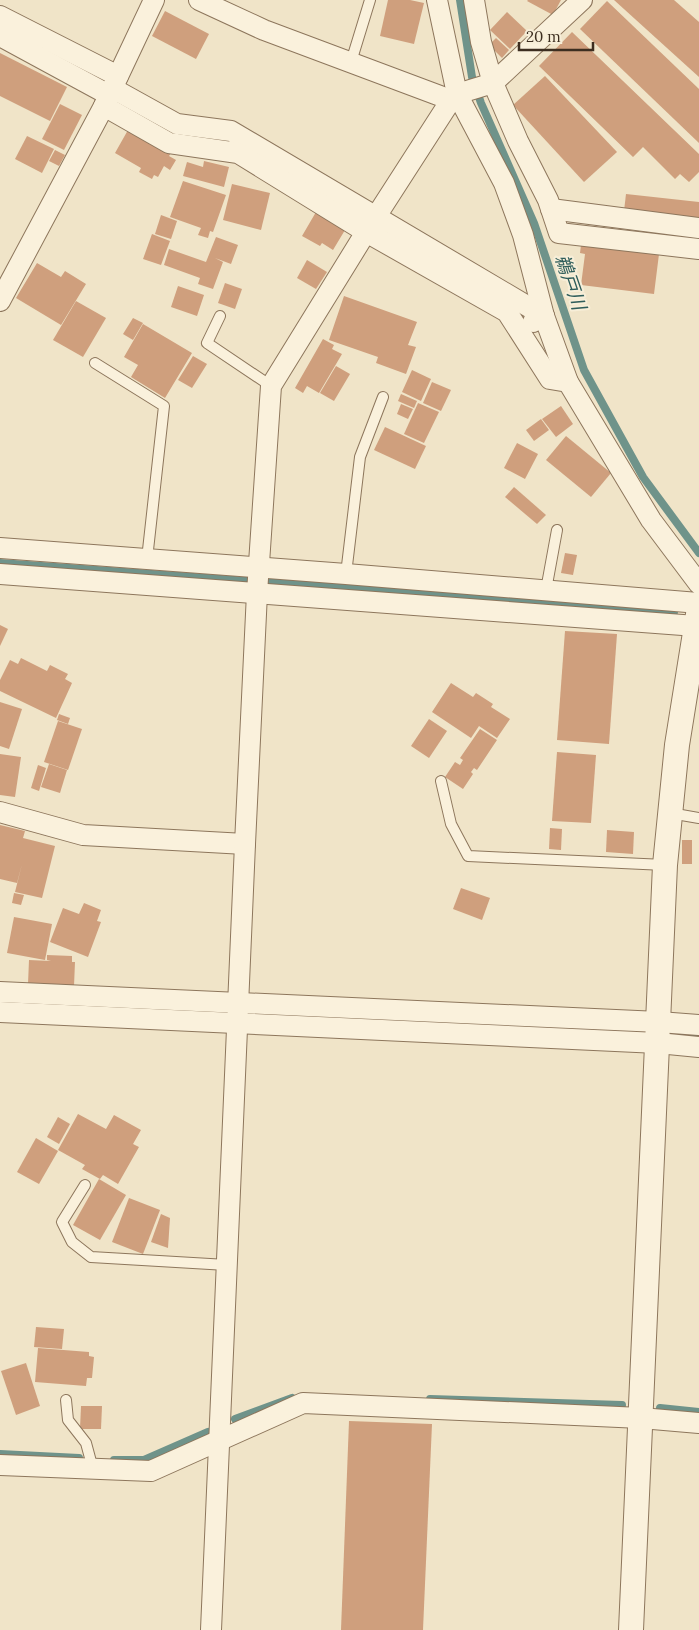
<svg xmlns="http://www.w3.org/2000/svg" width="699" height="1630" viewBox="0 0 699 1630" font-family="Lora,'Noto Sans JP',serif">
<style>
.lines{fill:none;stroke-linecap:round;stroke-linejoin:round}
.stream{stroke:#6f938a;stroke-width:8}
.building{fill:#cf9f7d}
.service-casing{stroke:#8d765c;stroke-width:12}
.minor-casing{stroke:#8d765c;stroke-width:22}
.tertiary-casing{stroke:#8d765c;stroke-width:26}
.service{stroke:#faf1dc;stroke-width:10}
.minor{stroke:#faf1dc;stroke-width:20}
.tertiary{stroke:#faf1dc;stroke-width:24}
.labels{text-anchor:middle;stroke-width:4;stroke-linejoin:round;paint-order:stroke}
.water-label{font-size:19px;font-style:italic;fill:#2f5d5a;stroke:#f7eed8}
</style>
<rect width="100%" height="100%" fill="#f0e4c8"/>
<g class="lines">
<g class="stream">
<path d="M460 0 472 77 481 103 534 223 584 370 643 477 699 553"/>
<path d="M156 123 175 135 181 136"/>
<path d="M195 137 231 142"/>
<path d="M0 563 248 581"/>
<path d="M266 582 674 612"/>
<path d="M530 1027 641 1032"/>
<path d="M674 1034 699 1036"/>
<path d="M430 1399 622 1405"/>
<path d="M660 1408 699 1412"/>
<path d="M235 1419 292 1398"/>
<path d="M0 1454 79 1458"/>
<path d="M114 1460H144L208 1432"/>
</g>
</g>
<g class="building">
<path d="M388 0H410L424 3 414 44 380 36Z"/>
<path d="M528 0H561L553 15 527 1Z"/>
<path d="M614 0H674L699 22V77Z"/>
<path d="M607 1 699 89V143L580 29Z"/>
<path d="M165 11 209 34 196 59 152 36Z"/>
<path d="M507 12 527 31 510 49 490 30Z"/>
<path d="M572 32 699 154V172L689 182 680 174 675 179 643 147 633 157 539 66Z"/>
<path d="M496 38 509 50 502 58 489 45Z"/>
<path d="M0 53 67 87 50 121 0 96Z"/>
<path d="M545 76 617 152 584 182 513 105Z"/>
<path d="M60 104 82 115 64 150 42 139Z"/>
<path d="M128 130 171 153 169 156 176 160 170 170 164 166 158 177 154 175 152 179 139 172 141 168 115 153Z"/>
<path d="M27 136 54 149 42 173 15 159Z"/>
<path d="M55 150 65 155 59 166 49 161Z"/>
<path d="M204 161 229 167 224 187 183 176 187 162 203 167Z"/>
<path d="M183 181 226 195 213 232 210 231 208 238 198 235 201 228 170 217Z"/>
<path d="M232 184 270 193 261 230 223 220Z"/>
<path d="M626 194 699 202V220L624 211Z"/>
<path d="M316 212 345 230 333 250 322 243 320 246 302 236Z"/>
<path d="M161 215 177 221 171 239 155 234Z"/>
<path d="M152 234 170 241 161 265 143 259Z"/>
<path d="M216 237 238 245 231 264 215 258 223 262 213 289 198 284 200 278 164 265 169 249 206 262Z"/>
<path d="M581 245 659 254 654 294 581 285 585 254 580 253Z"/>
<path d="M307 260 327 272 316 289 297 278Z"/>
<path d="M37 263 61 277 65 271 86 284 61 325 16 298Z"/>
<path d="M225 283 242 289 235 309 218 303Z"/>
<path d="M178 286 204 295 197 316 171 307Z"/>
<path d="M344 296 417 322 408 345 416 347 406 374 376 363 378 357 329 340Z"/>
<path d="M76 301 106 318 83 357 53 340Z"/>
<path d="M133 318 143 323 133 340 123 334Z"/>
<path d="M143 324 192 353 165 398 131 377 138 365 124 357Z"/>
<path d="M323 339 334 345 332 349 342 354 319 393 307 386 303 393 295 388Z"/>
<path d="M193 356 207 364 192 388 178 380Z"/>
<path d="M336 366 350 374 334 401 320 393Z"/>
<path d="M412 370 431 379 421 401 402 392Z"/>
<path d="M432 382 451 390 441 411 423 403Z"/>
<path d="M401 394 417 401 414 408 398 401Z"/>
<path d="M418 403 439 412 424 443 404 434Z"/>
<path d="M401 404 413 409 408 419 397 414Z"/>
<path d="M561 406 573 424 556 437 542 419Z"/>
<path d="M541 419 549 430 534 441 526 430Z"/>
<path d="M385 427 426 446 415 469 374 450Z"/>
<path d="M566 436 611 473 591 497 546 460Z"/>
<path d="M517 443 538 454 525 479 504 468Z"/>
<path d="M514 487 546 515 537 524 505 497Z"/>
<path d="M565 553 577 555 573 575 561 573Z"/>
<path d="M0 625 8 629 0 646Z"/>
<path d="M565 631 617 634 609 744 557 740Z"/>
<path d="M21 658 47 671 50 665 68 674 65 679 72 683 56 718 0 691V680L10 660 18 664Z"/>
<path d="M451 683 473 697 476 693 493 704 491 707 510 719 497 738 479 726 471 738 432 712Z"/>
<path d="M0 702 22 709 9 749 0 746Z"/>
<path d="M59 714 70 718 68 724 57 720Z"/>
<path d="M429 719 447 731 429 758 411 746Z"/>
<path d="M58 721 82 729 68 770 44 762Z"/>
<path d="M480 729 497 740 477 770 474 768 471 772 473 774 463 789 445 777 455 762 460 765 463 760 460 758Z"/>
<path d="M557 752 596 755 591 823 552 821Z"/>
<path d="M0 754 21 757 15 797 0 795Z"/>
<path d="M49 764 67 770 60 793 41 787Z"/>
<path d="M38 765 46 768 39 791 31 788Z"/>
<path d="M0 825 25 831 23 838 55 846 42 898 15 892 22 864 17 883 0 879Z"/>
<path d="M550 828 562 829 561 850 549 849Z"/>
<path d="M607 830 634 832 633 854 606 852Z"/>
<rect x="682" y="840" width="10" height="24"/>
<path d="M461 888 490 898 482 920 453 909Z"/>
<path d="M14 893 24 895 21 905 12 903Z"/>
<path d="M84 903 101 910 97 921 101 922 88 957 50 942 63 908 79 914Z"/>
<path d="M14 917 52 924 45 960 7 953Z"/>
<path d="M47 955 72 956V962H75L74 986 28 984 29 960 51 961 47 960Z"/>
<path d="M78 1114 106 1129 114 1115 141 1130 133 1144 139 1147 118 1184 103 1175 100 1179 82 1169 85 1165 58 1150Z"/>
<path d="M58 1117 70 1124 59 1144 47 1137Z"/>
<path d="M36 1138 58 1151 39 1184 17 1172Z"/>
<path d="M99 1179 126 1195 100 1240 73 1225Z"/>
<path d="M129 1198 160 1210 143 1254 112 1242Z"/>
<path d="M161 1214 170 1218 168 1248 151 1242Z"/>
<path d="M36 1327 64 1329 62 1349 34 1347Z"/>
<path d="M38 1348 89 1352V1356L94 1357 92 1378H87L86 1386 35 1382Z"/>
<path d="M26 1363 40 1406 16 1415 1 1371Z"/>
<path d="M81 1406H102L101 1429H80Z"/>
<path d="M349 1421 432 1424 423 1630H341Z"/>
</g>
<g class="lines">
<defs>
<g id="service">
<path d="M351 62 370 0"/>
<path d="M220 316 207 343 271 386"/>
<path d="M95 363 164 406 147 559"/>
<path d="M346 574 360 457 383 397"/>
<path d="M546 590 557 530"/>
<path d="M441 781 451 824 468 856 665 865"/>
<path d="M670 813 699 818"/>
<path d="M85 1185 62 1222 72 1242 91 1257 227 1265"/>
<path d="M66 1400 68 1420 86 1443 93 1469"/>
</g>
<g id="minor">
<path d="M199 0 264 30 451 100"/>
<path d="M437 0 457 94 504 183 523 235 544 316"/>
<path d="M474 0 481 42 493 83 518 141 548 200 559 233 699 249"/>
<path d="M0 16 118 76"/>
<path d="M0 36 109 95"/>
<path d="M112 88 177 124 231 131 544 316"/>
<path d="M104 106 169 143 238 153 366 232 507 312 550 379 568 382 651 520 699 584"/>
<path d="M551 209 699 228"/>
<path d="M0 301 104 106 154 0"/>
<path d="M533 322 544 316 568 382"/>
<path d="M0 548 346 574 699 603"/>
<path d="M0 574 696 626"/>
<path d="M0 812 83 835 245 844"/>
<path d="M0 992 659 1022 699 1025"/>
<path d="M0 1012 658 1043 699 1047"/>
<path d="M0 1465 151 1471 303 1403 641 1418 699 1423"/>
<path d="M211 1630 245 844 257 593 271 386 366 232 451 100 457 94 493 83 582 0"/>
</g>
<path id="tertiary" d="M631 1630 665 865 677 745 699 608"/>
</defs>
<use href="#service" class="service-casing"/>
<use href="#minor" class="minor-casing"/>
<use href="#tertiary" class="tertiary-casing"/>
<use href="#service" class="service"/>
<use href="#minor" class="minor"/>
<use href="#tertiary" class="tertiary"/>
</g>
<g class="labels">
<g class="water-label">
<text transform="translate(571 282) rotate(71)" y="7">鵜戸川</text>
</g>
</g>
<path d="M519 42v8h74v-8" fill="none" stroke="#3d2e20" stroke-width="2.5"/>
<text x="526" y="42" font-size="15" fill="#3d2e20" stroke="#f7eed8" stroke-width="4" paint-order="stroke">20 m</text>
</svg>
